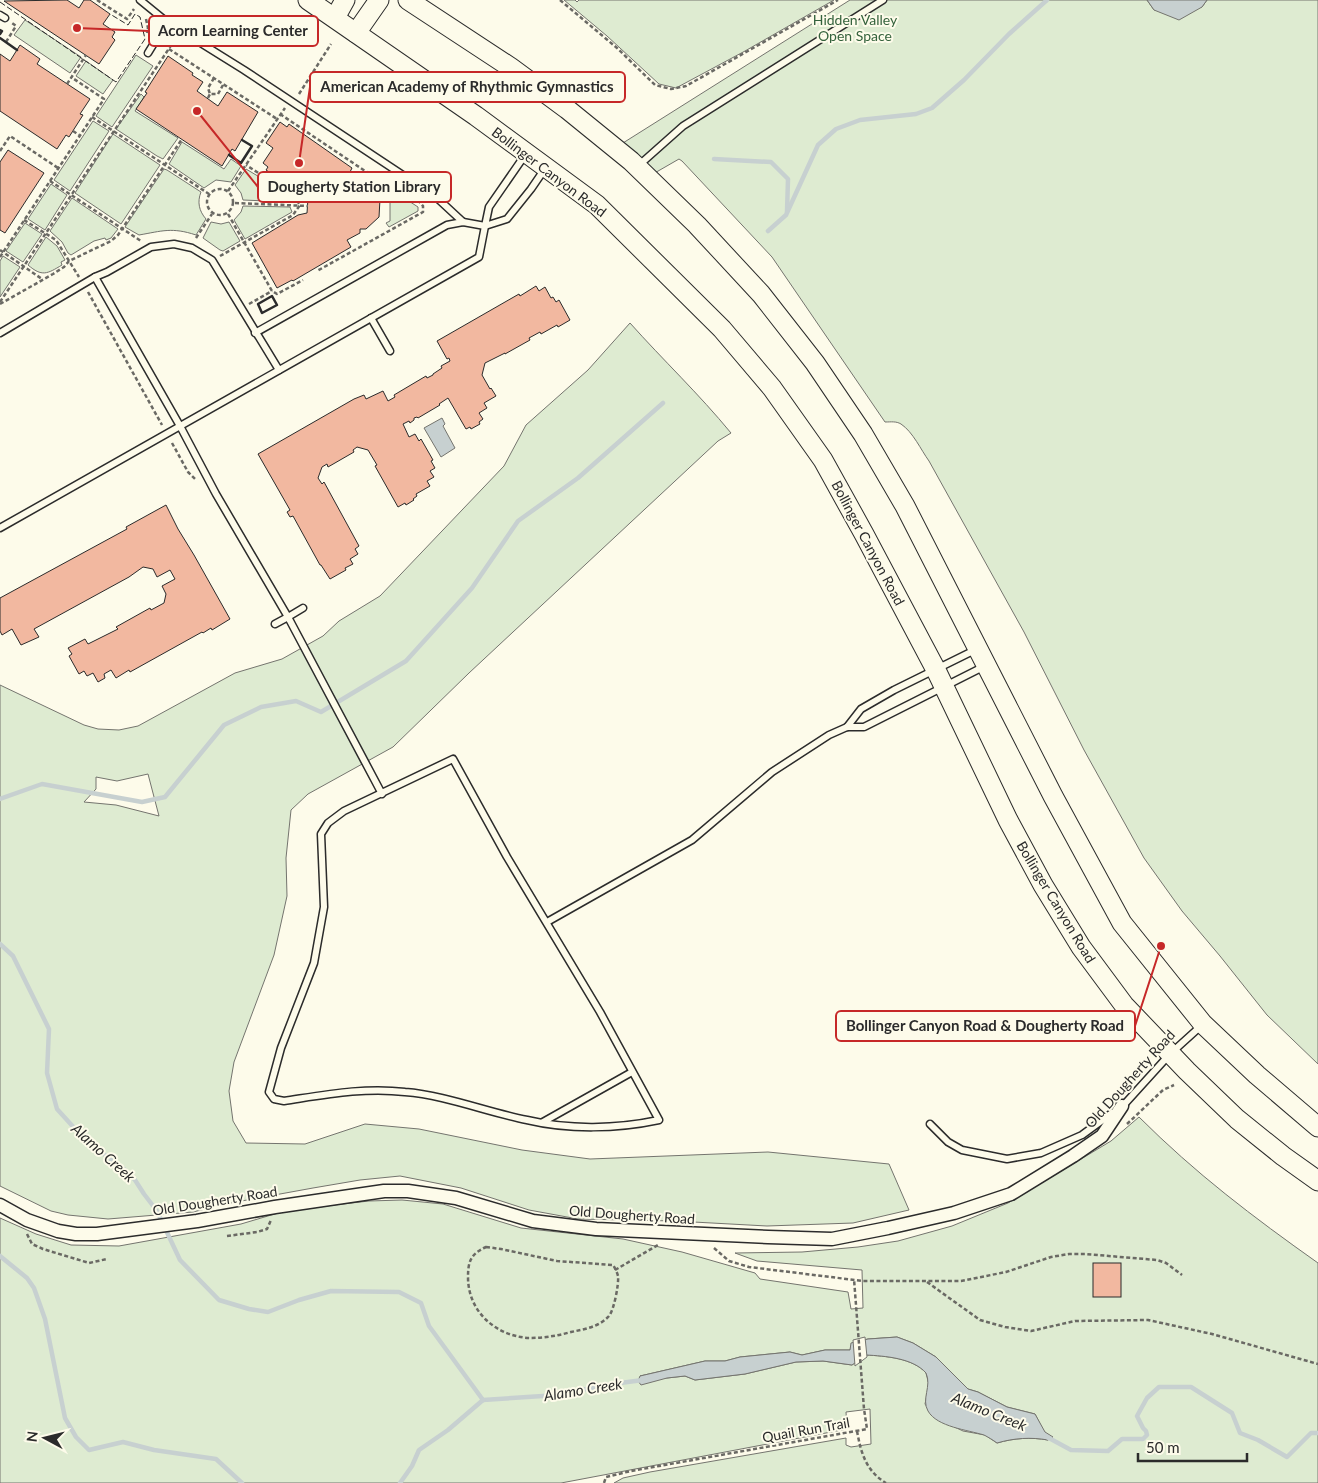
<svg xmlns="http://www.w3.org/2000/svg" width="1318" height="1483" viewBox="0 0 1318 1483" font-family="Lato,sans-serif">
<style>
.green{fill:#deebd1;stroke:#74746e;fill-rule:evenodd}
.water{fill:#c7d0d0;stroke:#74746e}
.pier{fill:#fdfbea;stroke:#74746e}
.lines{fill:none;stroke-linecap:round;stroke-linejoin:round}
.stream{stroke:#c7d0d0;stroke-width:4.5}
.building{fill:#f2b8a0;stroke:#2b2b2b}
.lane-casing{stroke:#2b2b2b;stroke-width:9}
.street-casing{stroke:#2b2b2b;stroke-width:15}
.secondary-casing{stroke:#2b2b2b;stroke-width:21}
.path{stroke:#6a6964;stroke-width:2.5;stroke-dasharray:4 2.5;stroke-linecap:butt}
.lane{stroke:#fdfbea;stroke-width:6}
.street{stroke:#fdfbea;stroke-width:12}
.secondary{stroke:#fdfbea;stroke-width:19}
.fence{stroke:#2b2b2b;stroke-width:1;stroke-dasharray:6 2.5;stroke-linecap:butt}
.wall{stroke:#2b2b2b;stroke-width:2.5}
.labels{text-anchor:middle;stroke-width:4;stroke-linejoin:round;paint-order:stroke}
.park-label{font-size:14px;fill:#34623c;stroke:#fdfbea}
.street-label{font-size:14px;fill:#2b2b2b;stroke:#fdfbea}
.water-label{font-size:15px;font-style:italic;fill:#2b2b2b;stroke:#fdfbea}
.leader{fill:none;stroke:#c62828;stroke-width:2}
.callout-dot{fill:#c62828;stroke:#fdfbea;stroke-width:2}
.callout{fill:#fdfbea;stroke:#c62828;stroke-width:2}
.callout-label{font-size:15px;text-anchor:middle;font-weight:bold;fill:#2b2b2b}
</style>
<rect width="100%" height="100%" fill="#fdfbea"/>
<g class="green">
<path d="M564 0H575L577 2 579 0H834L745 51 676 88 659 84 607 36Z"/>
<path d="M850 0H1147L1154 10 1202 7 1207 0H1318V1064L1267 1015 1220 956 1182 911 1144 858 1084 750 1024 632 929 461C921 450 913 432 901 424 896 421 891 422 885 422L772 257 682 161 679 159 646 178 615 148Z"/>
<path d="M25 20 81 57 70 73 14 35Z"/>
<path d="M136 55 153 66 112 127 96 116Z"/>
<path d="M86 61 113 80 103 94 76 76Z"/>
<path d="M141 94 144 97 135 111 178 138 163 159 157 156 116 129Z"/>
<path d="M93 121 109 131 70 191 54 180Z"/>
<path d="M113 134 160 165 121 224 75 193Z"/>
<path d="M182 142 224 169 231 159 241 166 231 182 216 180 204 188 169 164Z"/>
<path d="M164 169 167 170 201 192C197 202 199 211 206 219L196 235C172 227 162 231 139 235L125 227Z"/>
<path d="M246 169 293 197 290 202 243 200 241 193 235 185Z"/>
<path d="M51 184 67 195 45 230 28 219Z"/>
<path d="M392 190 418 207V211L389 227 386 223 390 221V192Z"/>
<path d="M72 198 118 229 111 238 106 240 105 238 94 241 71 255 68 253 62 242 50 231Z"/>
<path d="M243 206 290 207 292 212 245 239 234 220 241 212Z"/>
<path d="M211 222 221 224 229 222 240 241 223 251 220 250 203 238Z"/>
<path d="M25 223 42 234 23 262 6 251Z"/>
<path d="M46 237 57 246 65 260 61 262 62 265C47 274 42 277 28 265Z"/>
<path d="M3 256 20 267 0 297V261Z"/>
<path d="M630 323C663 360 699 394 731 433L718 441 469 673 393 747 308 794 291 810 286 858 287 896 274 955 234 1062 229 1091 233 1121 246 1143 305 1144 365 1124 419 1129 522 1150 590 1159 768 1152 889 1164 909 1210 853 1223 767 1226 675 1221 578 1219 529 1210 461 1188 400 1176 360 1180 313 1188 225 1204 193 1212 108 1219 68 1215 51 1211 0 1186V685L84 725 98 729 119 730 138 726 235 673 282 659 323 636 339 621 380 596 504 466 526 425 588 370ZM148 774 159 816 116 805 84 802 96 789V777L117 781Z"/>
<path d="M1139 1117C1195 1173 1253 1217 1318 1263V1483H614L623 1478 650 1472 846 1438V1445L851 1447 871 1444 870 1409 846 1412 847 1429 561 1483H0V1218L36 1234 71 1245 119 1246 241 1224 278 1213 334 1205 369 1201 402 1200 443 1204 521 1228 623 1239 682 1252 755 1273 760 1279 848 1292 851 1309 863 1308 862 1270 757 1261 735 1253 802 1252 858 1247 898 1241 952 1226 1008 1203 1111 1141ZM897 1337 913 1343 936 1357 968 1389 978 1392 1007 1407 1035 1414 1048 1440C1031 1437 1014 1438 997 1443L985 1435 963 1431 934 1417 925 1404 929 1385 926 1373C913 1358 885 1356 866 1355L852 1365 823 1361 796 1362 745 1374 695 1380 685 1376 667 1378 640 1376 705 1361H725L740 1357 790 1352 802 1355 825 1350H850L852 1343 868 1339Z"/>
</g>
<g class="water">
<path d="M1147 0H1207L1202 7 1179 20 1154 10Z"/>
<path d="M442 418 445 424 443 426 455 448 441 457 424 428Z"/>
<path d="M897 1337 913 1343 936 1357 968 1389 978 1392 1007 1407 1035 1414 1045 1432 1053 1437 1048 1440C1031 1437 1014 1438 997 1443 993 1440 988 1437 984 1435 968 1430 937 1427 928 1411 921 1399 932 1386 926 1373 913 1358 885 1356 866 1355L852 1365 823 1361 796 1362 745 1374 695 1380 685 1376 667 1378 641 1385 638 1381 640 1376 705 1361H725L740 1357 790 1352 802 1355 825 1350H850L851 1343 868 1339Z"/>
</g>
<path class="pier" d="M865 1337 867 1357 855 1366 853 1340Z"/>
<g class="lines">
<g class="stream">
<path d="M714 159 771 162 788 179 787 212"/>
<path d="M768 231 786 215 818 145 836 129 860 120 916 114 932 108 964 80 1009 34 1047 0"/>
<path d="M0 799 42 784 142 802 165 797 224 725 261 707 296 701 321 712 406 661 472 588 518 521 578 478 663 403"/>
<path d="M0 944 13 956 49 1029 47 1073 57 1109 87 1142 124 1169 135 1180 144 1194 157 1211 180 1260 219 1300 249 1309 268 1312 299 1300 331 1291 399 1292 421 1303 429 1326 483 1400 558 1395 605 1385 643 1380"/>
<path d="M0 1256 27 1278 34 1288 45 1319 65 1418 76 1437 89 1450 123 1442 154 1450 216 1459 242 1483"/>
<path d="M1047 1437 1071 1450 1108 1451 1122 1439H1143L1147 1435 1146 1431 1143 1428 1137 1416 1147 1398 1159 1387H1191L1232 1413 1240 1433 1258 1440 1287 1457 1311 1433H1318"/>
<path d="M400 1483 412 1466 419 1450 448 1430 483 1400"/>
</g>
</g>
<g class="building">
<path d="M67 0 79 8 84 0H90L110 14 103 24 115 32 112 37 115 40 99 64 4 1Z"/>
<path d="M20 45 40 59 37 64 90 99 80 114 83 115 69 137 66 135 57 149 0 111V54L10 61Z"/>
<path d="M168 56 193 73 192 75 203 82 197 91 218 106 227 92 258 112 235 151 232 149 222 166 136 109 147 93 145 92Z"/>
<path d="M280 122 287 127 289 124 352 168 349 174 361 182V185L368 186 380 199 379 217 366 229H360V233L347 240 351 247 293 281 292 280 277 288 252 243 298 215 307 213 308 198 266 170 268 167 263 163 273 148 266 143Z"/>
<path d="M8 150 44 173 5 233 0 230V162Z"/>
<path d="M536 286 539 291 545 287 551 298 553 297 556 302 559 300 570 320 558 327 557 325 541 334 540 332 529 338 530 340 505 354V353L485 363 482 375 490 389 491 388 496 396 484 403 487 408 479 413 483 419 479 422 480 424 471 429 470 427 466 429 448 398 439 404 440 405 418 418 417 417 414 418V420L410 423 409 421 403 424 409 437 415 434 419 441 421 439 433 460 431 461 435 468 430 471 434 477 427 481 430 486 416 494 417 496 413 499 414 500 406 505 405 503 398 507 375 466 377 465 368 450 357 447 353 450 354 452 328 467 327 464 322 467 318 478 322 484 324 482 359 546 355 549 358 554 350 559 353 564 345 568 346 570 330 579 321 565H320L293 516 290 517 287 512 290 510 258 454 354 399 364 395 366 399 383 391 388 401 395 397 394 395 426 376 427 378 433 375V374L442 368 441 366 450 361 449 358 447 359 437 341 519 294 520 296Z"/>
<path d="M166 505 178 529 194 555 230 619 212 630 211 628 203 633 202 632 130 672 129 670 116 678 111 670 104 674 105 678 98 682 93 673 87 676 84 671 79 674 69 656 72 654 68 648 85 639 88 644 118 629 116 627 150 608 151 610 164 603 166 594 162 586 175 579 170 570 157 577 153 569 143 567 129 577 34 629 39 637 21 645 12 629 2 635 0 631V598L127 529 126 527Z"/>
<rect x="1093" y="1263" width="28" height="34"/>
</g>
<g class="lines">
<defs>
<g id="lane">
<path d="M140 0 167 22 244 70 436 197 463 222"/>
<path d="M0 15 5 18"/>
<path d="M148 53 167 22"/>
<path d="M525 155 489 207 485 226 507 219 531 189 544 170"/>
<path d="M638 166 683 126 883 0"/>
<path d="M371 318 390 351"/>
<path d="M0 333 95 277"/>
<path d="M279 370 212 260 192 248 174 244 151 247 107 272 95 277 180 426 216 494 288 617 303 608"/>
<path d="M0 528 479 257 485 226 463 222 447 225 255 333"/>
<path d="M275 624 288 617 382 794"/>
<path d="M847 727 861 709 894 690 975 650"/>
<path d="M453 759 507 857 600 1012 659 1120C617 1129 569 1130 527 1120 487 1112 445 1095 405 1092 364 1087 324 1095 284 1101L274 1099 269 1092 281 1048 314 963 324 907 321 834 328 823 344 811Z"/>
<path d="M547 922 692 840 772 772 829 735 847 727H864L985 666"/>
<path d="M1121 1108 1170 1054 1201 1026"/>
<path d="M543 1122 632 1072"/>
<path d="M930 1124 948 1142 962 1150 1007 1159 1041 1153 1082 1135 1112 1113"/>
</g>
<path id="street" d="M0 1205 27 1220 58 1231 76 1234H97L197 1221 275 1207 384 1191H408L456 1198 533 1221 596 1229 768 1237 832 1239 888 1228 954 1213 1011 1194 1073 1156 1102 1136 1122 1106"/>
<g id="secondary">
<path d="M308 0 476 116 597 205 722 329 772 388 823 460 864 534 936 670 1008 820 1043 885 1081 947 1124 1005 1187 1071 1237 1119 1283 1156 1318 1181"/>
<path d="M408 0 510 67 567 109 631 161 697 225 761 294 815 363 863 434 905 506 1053 796 1122 923 1203 1024 1257 1075 1318 1127"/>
<path d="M335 18 345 0"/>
<path d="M356 33 379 0"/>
</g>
</defs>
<use href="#lane" class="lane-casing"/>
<use href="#street" class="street-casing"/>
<use href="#secondary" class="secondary-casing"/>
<g class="path">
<path d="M97 0 127 19 134 9"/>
<path d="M560 0 617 48 655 85 671 89 686 86 838 0"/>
<path d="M146 19 148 28 147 33"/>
<path d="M6 42 16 26 12 23"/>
<path d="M169 49 277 119"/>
<path d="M214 78 208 88 210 94H218L223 85"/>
<path d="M67 84 86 55"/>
<path d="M299 94 331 44"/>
<path d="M208 98 210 94"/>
<path d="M280 114 371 175C384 177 415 195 423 206V212L317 271"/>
<path d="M92 117 209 194"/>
<path d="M73 131 79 135"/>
<path d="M0 151 10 136 58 168"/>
<path d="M50 181 141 241"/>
<circle cx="220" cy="202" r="13"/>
<path d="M228 191 285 108"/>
<path d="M235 203 308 206"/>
<path d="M228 214 272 291 277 294 303 280"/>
<path d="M24 220 56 240 79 277"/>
<path d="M196 238 212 214"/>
<path d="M0 250 42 279"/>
<path d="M220 256 293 215 300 205 294 196 246 165"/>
<path d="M0 257 104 99 71 77"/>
<path d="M88 292 162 425"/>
<path d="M0 302 176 38"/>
<path d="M0 304 53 274 64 267 69 261 111 241 118 235 182 139"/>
<path d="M249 304 272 291"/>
<path d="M172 443 188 472 196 480"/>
<path d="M1127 1124 1163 1090 1174 1085"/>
<path d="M27 1234 32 1244 43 1249 89 1263 107 1259"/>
<path d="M227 1236 257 1232 267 1229 271 1220"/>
<path d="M486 1247 501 1249 557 1261 613 1265C615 1268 617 1272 618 1276 619 1284 614 1310 609 1316 599 1327 585 1329 571 1332 557 1336 543 1338 529 1338 496 1336 468 1312 468 1277 468 1261 471 1254 486 1247Z"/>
<path d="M714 1248 729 1261 749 1267 863 1281H961L1006 1272 1051 1257 1069 1254H1085L1157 1260 1166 1263 1182 1275"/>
<path d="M615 1270 658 1245"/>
<path d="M927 1282 980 1320 1005 1327 1031 1331 1075 1321 1148 1320 1212 1334 1318 1364"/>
<path d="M857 1431C861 1453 866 1471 886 1483"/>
<path d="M604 1483 606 1477 631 1471 867 1429 864 1409 854 1279"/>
</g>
<use href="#lane" class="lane"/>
<use href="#street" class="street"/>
<use href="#secondary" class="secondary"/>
<path class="fence" d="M0 2 116 82 145 39 140 17 135 14 128 25 110 14"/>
<g class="wall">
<path d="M0 30 2 31 0 34"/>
<path d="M0 38 17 50"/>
<path d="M229 155 241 163 252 146 242 140"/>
<path d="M272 296 277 305 262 313 258 304Z"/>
</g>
</g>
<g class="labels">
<g class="park-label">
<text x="855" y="25">Hidden Valley<tspan x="855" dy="16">Open Space</tspan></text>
</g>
<g class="street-label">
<text transform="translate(549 172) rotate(37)" y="5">Bollinger Canyon Road</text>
<text transform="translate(868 543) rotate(62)" y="5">Bollinger Canyon Road</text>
<text transform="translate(1056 902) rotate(59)" y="5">Bollinger Canyon Road</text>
<text transform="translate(1130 1079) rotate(-48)" y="5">Old Dougherty Road</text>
<text transform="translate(215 1201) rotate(-9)" y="5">Old Dougherty Road</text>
<text transform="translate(632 1215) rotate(4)" y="5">Old Dougherty Road</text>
<text transform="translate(806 1430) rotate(-10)" y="5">Quail Run Trail</text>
</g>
<g class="water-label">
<text transform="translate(103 1153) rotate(42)" y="5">Alamo Creek</text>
<text transform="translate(583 1390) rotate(-9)" y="5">Alamo Creek</text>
<text transform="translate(989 1412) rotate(22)" y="5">Alamo Creek</text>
</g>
</g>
<path class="leader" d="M77 28L149 31M299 163L310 87M197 111L258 187M1161 946L1135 1026"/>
<g class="callout-dot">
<circle cx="77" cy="28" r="5"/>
<circle cx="299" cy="163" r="5"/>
<circle cx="197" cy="111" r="5"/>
<circle cx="1161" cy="946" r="5"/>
</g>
<g class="callout">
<rect x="149" y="16" width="169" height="30" rx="5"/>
<rect x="310" y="72" width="315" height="30" rx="5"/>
<rect x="258" y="172" width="193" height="30" rx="5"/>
<rect x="836" y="1011" width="299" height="30" rx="5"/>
</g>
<g class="callout-label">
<text x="233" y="36">Acorn Learning Center</text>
<text x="467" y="92">American Academy of Rhythmic Gymnastics</text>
<text x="354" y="192">Dougherty Station Library</text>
<text x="985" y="1031">Bollinger Canyon Road &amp; Dougherty Road</text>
</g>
<g transform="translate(45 1438) rotate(277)" stroke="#fdfbea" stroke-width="4" paint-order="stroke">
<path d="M0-4L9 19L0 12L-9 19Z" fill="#2b2b2b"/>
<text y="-8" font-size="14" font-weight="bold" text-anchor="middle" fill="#2b2b2b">N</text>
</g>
<path d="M1138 1453v8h109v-8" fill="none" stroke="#2b2b2b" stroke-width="2.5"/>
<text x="1146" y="1453" font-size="15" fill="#2b2b2b" stroke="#fdfbea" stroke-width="4" paint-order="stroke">50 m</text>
</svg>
